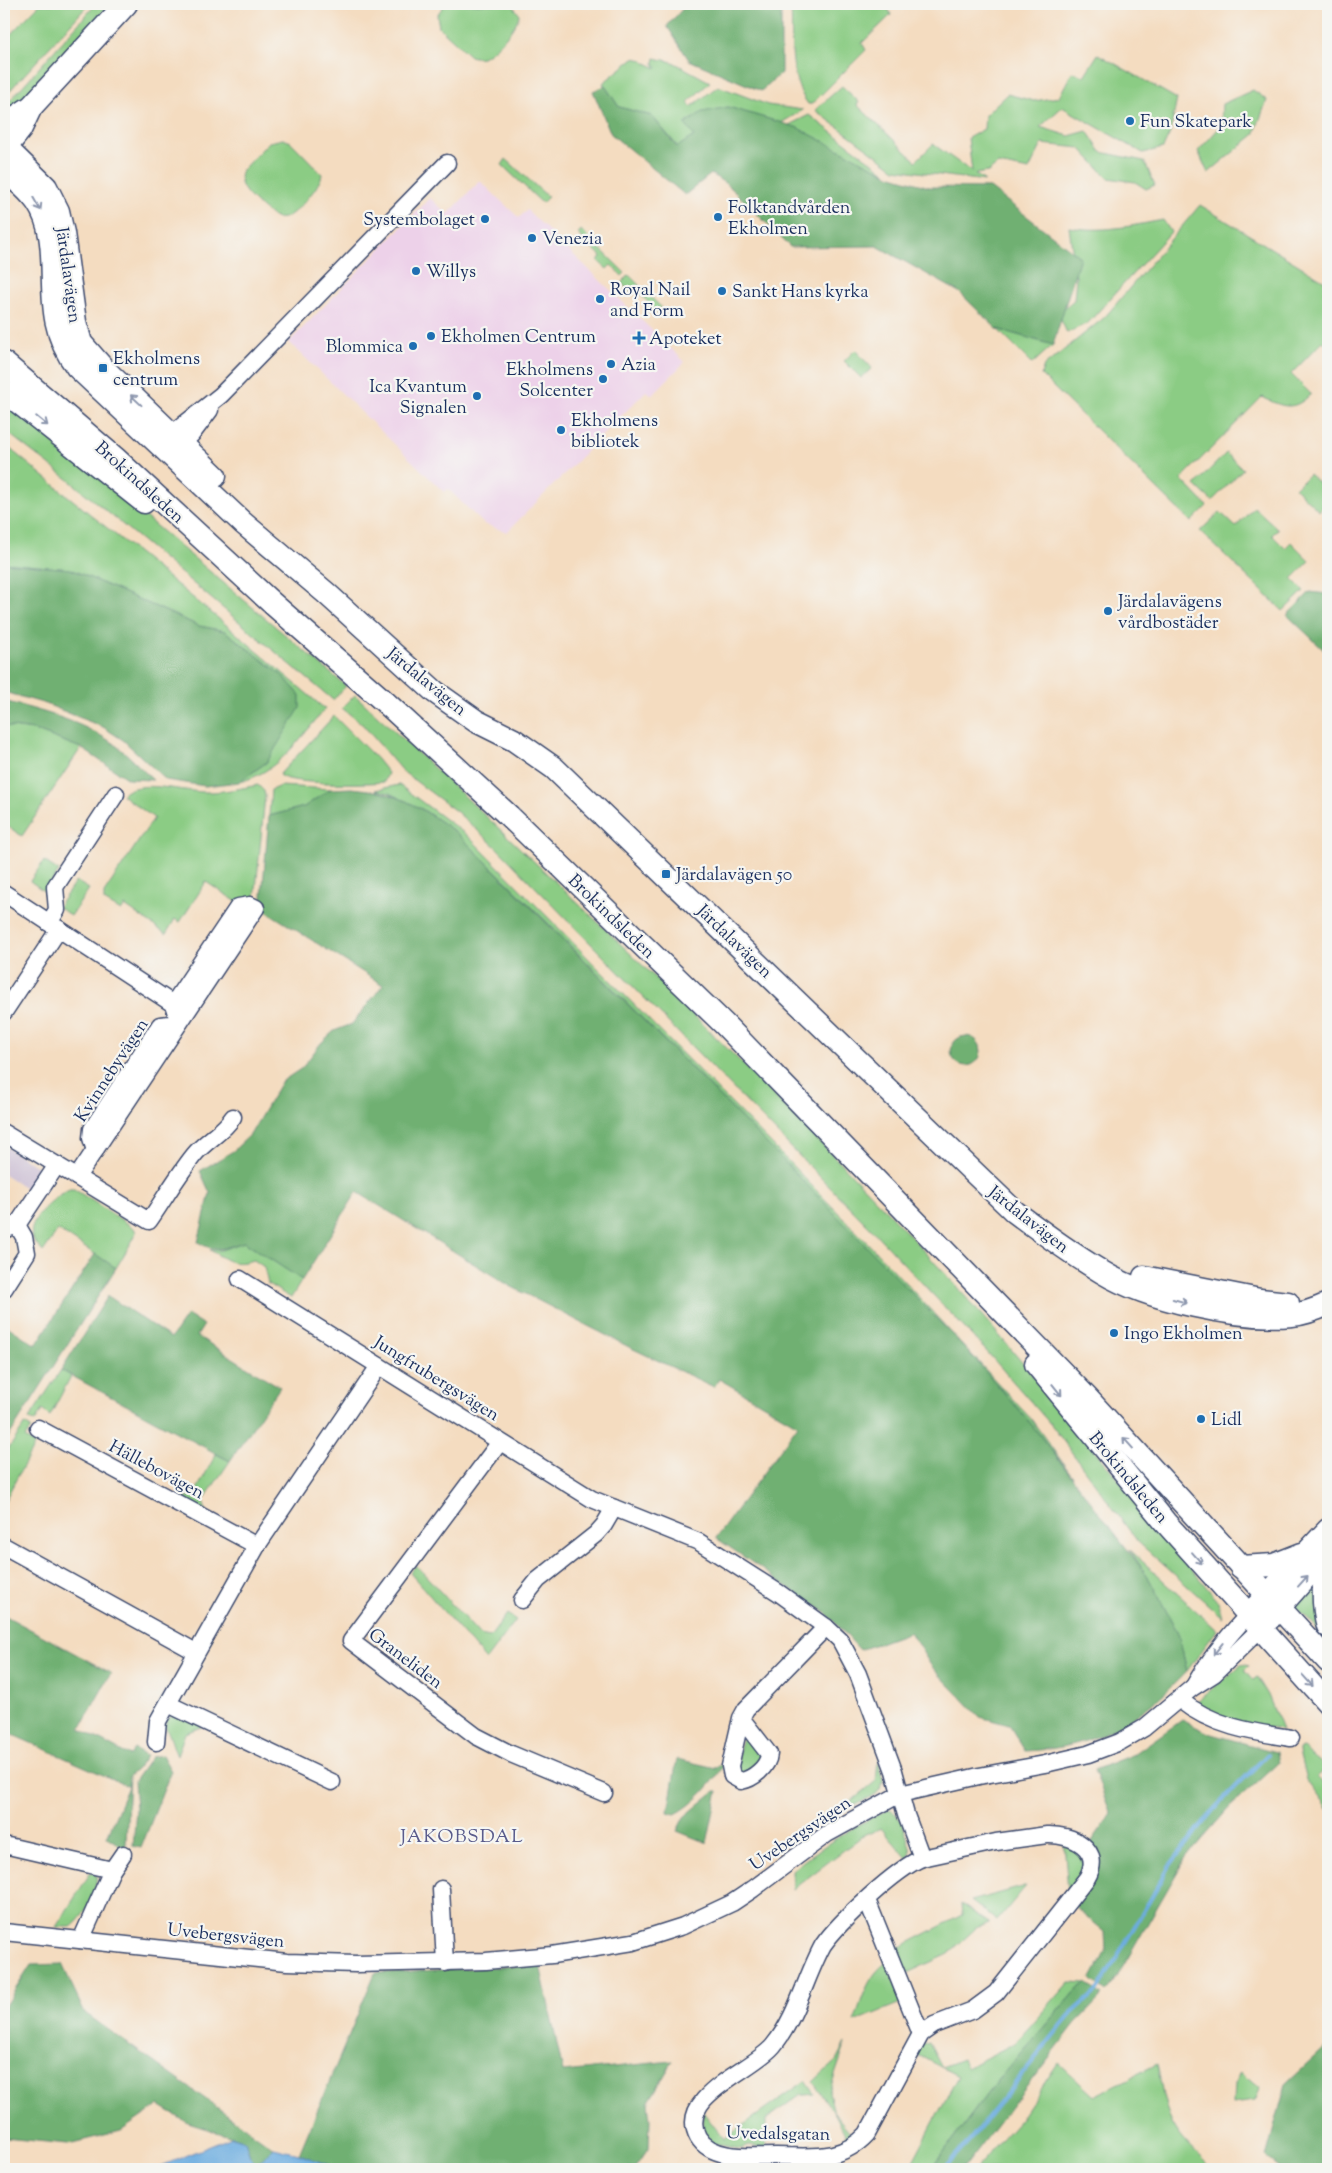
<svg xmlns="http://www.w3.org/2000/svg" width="1332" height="2173" viewBox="0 0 1332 2173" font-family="'Sorts Mill Goudy',serif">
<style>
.built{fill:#edd1e9}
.industrial{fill:#ccbfd4}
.green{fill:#8bcc84;stroke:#537e71}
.forest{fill:#70b072;stroke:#467068}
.water{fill:#6dade0;stroke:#446e9f}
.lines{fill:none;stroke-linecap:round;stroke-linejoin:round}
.stream{stroke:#6dade0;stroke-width:4}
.street-casing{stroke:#3c496d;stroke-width:19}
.secondary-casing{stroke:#3c496d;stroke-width:25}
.street{stroke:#fff;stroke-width:16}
.secondary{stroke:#fff;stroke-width:22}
.oneway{stroke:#8d97ae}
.poi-dot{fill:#1f6fb2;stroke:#f6f6f2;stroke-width:2}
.labels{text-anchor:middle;stroke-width:4.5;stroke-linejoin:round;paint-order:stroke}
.poi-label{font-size:18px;fill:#1b2f5e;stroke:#f6f6f2;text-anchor:start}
.street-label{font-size:18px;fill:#1b2f5e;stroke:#f6f6f2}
.neighbourhood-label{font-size:19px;letter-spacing:1px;fill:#5a5c8c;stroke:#f6f6f2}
</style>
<rect width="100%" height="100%" fill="#f6f6f2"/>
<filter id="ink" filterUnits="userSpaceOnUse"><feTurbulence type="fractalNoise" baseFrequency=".02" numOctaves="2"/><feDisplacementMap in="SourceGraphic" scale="10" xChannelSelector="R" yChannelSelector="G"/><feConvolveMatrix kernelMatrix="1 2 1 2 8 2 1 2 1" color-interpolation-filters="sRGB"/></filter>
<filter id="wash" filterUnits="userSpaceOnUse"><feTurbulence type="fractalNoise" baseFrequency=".0096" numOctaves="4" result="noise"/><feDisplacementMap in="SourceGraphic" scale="20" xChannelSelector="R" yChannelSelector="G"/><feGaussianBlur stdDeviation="1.12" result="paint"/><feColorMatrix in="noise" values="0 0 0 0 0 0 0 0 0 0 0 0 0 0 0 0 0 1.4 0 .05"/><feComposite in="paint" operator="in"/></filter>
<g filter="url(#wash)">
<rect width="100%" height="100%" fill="#f4dcc0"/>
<path class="built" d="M480 181 519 218 527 210 685 362 652 395 646 391 507 532 484 524 448 489 444 492 289 342 430 198 448 214Z"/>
<path class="industrial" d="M4 1146 39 1168 40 1177 32 1188 27 1189 4 1174Z"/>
<g class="green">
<path d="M40 4H89L4 97V41Z"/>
<path d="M96 4H108C84 46 45 84 7 113L4 107Z"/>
<path d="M445 4H512L519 14C519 25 493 54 482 57 478 58 474 57 470 56L439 27 437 15Z"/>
<path d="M791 4H886L891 15 862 43 866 50 812 104H808C787 76 793 37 791 4Z"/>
<path d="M1098 54 1177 99 1170 133 1163 148 1143 153 1062 107 1040 127 1069 136 1087 131 1101 152 1144 161 1155 185 1146 189 1135 182 1108 178 1080 148 1042 144 1029 170 998 164 988 172 975 174 985 181 895 169 815 110 842 86 859 102 857 105 916 161 933 144 972 172 968 138 984 129 985 115 1007 94 1034 101 1059 97 1072 72 1084 76Z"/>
<path d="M634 58 643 60 644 62 657 68 654 63 655 58 673 62 710 82 688 102 691 107 718 86 768 105 803 110 781 123 728 107 694 136 678 147 652 116 619 107 603 83Z"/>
<path d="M1253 90 1267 100 1254 135 1208 173 1198 151 1221 126 1222 104Z"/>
<path d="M809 115 889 175 789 125Z"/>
<path d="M283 139 291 142 322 174C321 186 295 215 284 218 281 219 276 218 273 217 260 205 233 189 242 170L269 142Z"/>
<path d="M506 159 548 197 542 203 502 165Z"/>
<path d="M1200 205 1328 283V346L1323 341 1291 374 1311 394C1293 412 1283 407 1262 397L1181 479 1207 506 1191 522 1041 375 1044 366 1105 317Z"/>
<path d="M1163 220 1171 232 1088 323 1067 333 1058 313 1074 300 1076 277 1069 227C1101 233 1131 226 1163 220Z"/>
<path d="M581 230 625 273 622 276 611 265 607 269 598 261 601 256 578 234Z"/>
<path d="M629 275 661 307 655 313 644 306 648 302 634 288 630 291 621 283Z"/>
<path d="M997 329 1053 345 1032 364Z"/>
<path d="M855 350 872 368 861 378 844 361Z"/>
<path d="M4 402 74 457 346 686 333 700 69 480 4 430Z"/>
<path d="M4 444 224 623 325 709C300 738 278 773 239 782L267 762 300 695 282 675 225 631 199 626 70 569 4 563Z"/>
<path d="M1226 453 1243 469 1212 501 1195 485Z"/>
<path d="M1309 474 1328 492V502L1319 511 1295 488Z"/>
<path d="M1254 507 1278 529 1272 535 1285 548 1291 542 1310 561 1292 579 1304 591 1283 611 1200 531 1220 512 1236 527Z"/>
<path d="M355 695C547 871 735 1050 914 1240 1021 1354 1117 1480 1218 1601L1222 1617 1138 1542 1053 1427 988 1353 872 1230 496 847 457 812 402 771 363 725 342 708Z"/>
<path d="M334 716 376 758 388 773 384 782C367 784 289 785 279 775Z"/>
<path d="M4 726 34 730 81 748 22 836 4 824Z"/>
<path d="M258 785 264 791 265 796 255 899 237 902 206 882 180 922 175 919 166 934 125 906 121 911 104 901V893L154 818 122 795C136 777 187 793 208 792 225 792 242 788 258 785Z"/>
<path d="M399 785 468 836 779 1152 888 1264 1031 1419 1073 1477 1028 1420 777 1154 539 914 457 833 422 809 389 793 375 790Z"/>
<path d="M280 786 330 789 304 807 269 816 271 790Z"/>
<path d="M44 861 59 871 45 892 30 881Z"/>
<path d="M76 881 89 889 71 916 58 907Z"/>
<path d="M69 1189H74L134 1228 136 1232 134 1238 116 1268 58 1230 43 1252C39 1247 33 1242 32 1236 28 1218 56 1196 69 1189Z"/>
<path d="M244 1242 302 1280 291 1298 268 1284 264 1267 254 1260C232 1266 228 1261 210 1250H221Z"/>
<path d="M61 1370 71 1376 50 1416 42 1410 35 1422 29 1419Z"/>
<path d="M25 1424 31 1428 25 1438 35 1444 4 1502V1456Z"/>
<path d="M216 1454 230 1461 203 1501 206 1511 183 1499 194 1495Z"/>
<path d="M1129 1549 1217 1630 1187 1671 1178 1633 1147 1575Z"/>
<path d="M416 1565 480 1635 490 1637 507 1614 516 1620 486 1660 410 1573Z"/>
<path d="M1317 1572 1324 1636 1293 1604Z"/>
<path d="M1247 1664 1249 1666 1245 1670 1253 1680 1257 1677 1268 1695 1282 1730 1230 1722 1195 1703 1241 1665Z"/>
<path d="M173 1715 204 1726 185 1733 177 1756C172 1745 171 1736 165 1726L168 1719Z"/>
<path d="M746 1735 762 1757 751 1771 742 1774 737 1769 741 1740Z"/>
<path d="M1303 1748 1327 1768 1317 1777 1328 1788V1810L1306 1780 1299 1751V1749Z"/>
<path d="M878 1760 884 1780 879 1791 873 1796 845 1810 843 1808 876 1781Z"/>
<path d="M887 1810C902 1810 907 1839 911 1851L908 1859 881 1828 861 1837 793 1889 792 1870C822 1846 852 1827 887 1810Z"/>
<path d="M1064 1841C1078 1847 1082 1855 1086 1869L1068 1892Z"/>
<path d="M91 1872 96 1874C99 1890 84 1918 71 1927H56Z"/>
<path d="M1026 1886 997 1921 971 1901Z"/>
<path d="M961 1904 989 1923 976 1928 948 1954 903 1975 892 1945 900 1947 962 1915Z"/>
<path d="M887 1962 903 2002 854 2022C862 2000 867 1976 887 1962Z"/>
<path d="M1069 1982 1086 1983 1077 1989 996 2082 931 2169H904L912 2163 958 2076 916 2054 922 2044 929 2042 942 2067 962 2059 966 2068 1015 2043Z"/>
<path d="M846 2043 829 2092 834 2113 854 2137 848 2140 834 2113 813 2082 837 2060Z"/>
<path d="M1058 2063 1094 2096 1157 2064C1162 2087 1164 2112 1177 2131 1186 2145 1201 2156 1211 2169H975L1021 2118Z"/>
<path d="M1240 2072 1260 2089 1255 2101 1233 2104 1234 2085Z"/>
<path d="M805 2081 814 2094 798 2096 766 2120V2150L750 2146 740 2149 712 2143C704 2132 701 2125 703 2112L724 2139Z"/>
</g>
<g class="forest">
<path d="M687 4H781V73L761 91 689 60 667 26Z"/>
<path d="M605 86 619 107 652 116 677 147 694 136 685 124 702 112 728 107 796 127 889 175 929 187 990 188 1080 257 1053 345 997 329 959 292 877 246 790 247 728 185 711 174 685 195 611 134 593 91Z"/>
<path d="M4 563 70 569 199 626 225 631 282 675 300 695V708L267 762 239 782 205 786 166 780 123 740 103 727 46 704 4 692Z"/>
<path d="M1310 592 1328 594V654L1287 615Z"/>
<path d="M4 701C41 711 82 721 114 744 128 754 141 768 153 780L128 779 81 748 34 730 4 726Z"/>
<path d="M351 788C400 792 418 806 457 833L777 1154 964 1347 1028 1420 1147 1575 1178 1633 1187 1671C1139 1721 1097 1748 1025 1751L1009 1725 980 1717 932 1667 910 1632 860 1650 826 1613 716 1538 798 1425 719 1379 714 1387 629 1347 510 1286 357 1192 302 1280 244 1242C223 1248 217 1254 198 1242L210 1193 200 1171 233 1151 250 1135 281 1082 302 1068 321 1043 334 1031 352 1024 383 985 261 908 269 816 304 807 330 789Z"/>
<circle cx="966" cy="1051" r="15"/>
<path d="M95 1254 116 1268 4 1444V1324L36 1345Z"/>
<path d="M108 1296 171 1338 187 1315 204 1325 197 1336 280 1387 230 1461 61 1370Z"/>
<path d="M4 1615 111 1673 80 1729 130 1756 134 1749 146 1756 138 1768 129 1776 126 1845 122 1847 107 1837 128 1786 4 1731Z"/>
<path d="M1182 1720 1211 1734 1276 1752 1278 1763 1230 1807 1186 1857 1113 1984 1106 1992 1091 1979 1106 1951 1105 1932 1073 1905 1090 1844 1111 1814 1094 1770 1134 1754Z"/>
<path d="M162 1755 171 1771 141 1848 133 1846 136 1810 134 1781 151 1757Z"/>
<path d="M677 1759 716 1768 725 1762C718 1779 692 1807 675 1814L668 1812Z"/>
<path d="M715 1791H718L707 1843 677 1831 684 1817Z"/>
<path d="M62 1964 85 2013 274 2148 257 2164 250 2157 245 2141 188 2123 159 2105 121 2131 68 2144 4 2138V2007L31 1965Z"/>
<path d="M540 1965 563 2072 673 2061 648 2103 650 2120 649 2148 634 2169H339L299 2154 375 1973Z"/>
<path d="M1086 1983 1102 1996 1075 2024 963 2169H931L996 2082 1077 1989Z"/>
<path d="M1328 2045V2169H1282L1266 2157 1286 2084Z"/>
</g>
<path class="water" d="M232 2137 245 2141 250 2157 257 2164 274 2148 299 2154 339 2169H154Z"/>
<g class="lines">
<path class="stream" d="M943 2169 968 2142 1069 2016 1097 1991 1171 1864 1214 1809 1268 1754"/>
</g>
</g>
<g filter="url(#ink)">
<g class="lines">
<defs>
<g id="street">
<path d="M163 441 221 395 447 163"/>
<path d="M174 452 192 434 210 410"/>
<path d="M4 893 173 1004 179 1023 160 1025 92 1129 91 1138 95 1151"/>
<path d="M49 923 57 910 55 887 116 794"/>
<path d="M4 1012 59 929"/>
<path d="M4 1133 149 1221C164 1199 178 1175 194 1155 206 1140 223 1133 233 1117"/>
<path d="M77 1177 256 908 250 905 238 907 173 1004"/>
<path d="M4 1230 17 1225 57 1165"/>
<path d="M240 1279 592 1499 699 1542 779 1593 826 1627 840 1640 858 1674 894 1771 906 1815 922 1858"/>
<path d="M4 1289 27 1253 24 1237 17 1225"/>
<path d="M38 1428 257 1546"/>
<path d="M500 1442 351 1641 476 1736 511 1754 604 1793"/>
<path d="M4 1546 196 1652"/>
<path d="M522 1600 538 1580 596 1534 604 1525 614 1508"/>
<path d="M1194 1686C1209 1659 1227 1637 1248 1615"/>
<path d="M1180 1700C1212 1726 1251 1732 1291 1738"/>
<path d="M168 1704 332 1782"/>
<path d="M741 1718 769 1754C768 1767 753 1779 741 1781L732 1776 730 1766 741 1718 746 1709 826 1627"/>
<path d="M156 1742 158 1721 257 1546 379 1366"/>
<path d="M1047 1835C1072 1834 1104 1849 1087 1878L996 1993 973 2010 934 2025 921 2034 867 2134C841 2162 811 2156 776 2156 752 2156 712 2161 698 2137 676 2096 752 2071 773 2046 797 2017 805 1978 823 1945 840 1921 896 1869 922 1858L996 1842Z"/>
<path d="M4 1845 112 1870"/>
<path d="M441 1889 445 1963"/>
<path d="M867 1900 921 2034"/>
<path d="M4 1932 287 1962 356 1964 486 1961 552 1955 633 1942 683 1926 732 1903 753 1889 827 1834 900 1794 979 1776 1045 1764 1088 1754 1120 1742 1144 1728 1192 1688 1214 1674 1260 1629"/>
<path d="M81 1940 112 1870 123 1854"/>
</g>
<g id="secondary">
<path d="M4 125 31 107 126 4"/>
<path d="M4 146 46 187 58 211 63 233 75 322 81 343 103 368 215 476"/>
<path d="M4 150 20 130 31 107"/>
<path d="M4 169C15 180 28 189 37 202 69 249 34 312 77 367L243 523 326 593 435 692 476 721 514 740 554 768 1015 1212C1043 1233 1072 1254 1102 1272 1148 1300 1239 1320 1292 1315 1305 1314 1317 1309 1328 1304"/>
<path d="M4 363 115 458 273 604 385 702 509 816 724 1024 1088 1399 1328 1661"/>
<path d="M4 391 144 502"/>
<path d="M1144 1277 1260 1300 1288 1303"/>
<path d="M1036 1364 1165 1522 1328 1703"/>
<path d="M1327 1554C1324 1578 1321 1602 1328 1626"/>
<path d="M1241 1567 1274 1565 1302 1554"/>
<path d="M1257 1606 1328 1530"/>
<path d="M1269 1619 1328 1552"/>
</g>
</defs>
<use href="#street" class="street-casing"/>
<use href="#secondary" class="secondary-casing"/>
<use href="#street" class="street"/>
<use href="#secondary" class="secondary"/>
</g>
<defs><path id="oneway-shaft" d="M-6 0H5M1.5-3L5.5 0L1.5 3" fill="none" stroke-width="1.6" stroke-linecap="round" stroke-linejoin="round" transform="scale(1.25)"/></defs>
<g class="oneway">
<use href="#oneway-shaft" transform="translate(37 204) rotate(60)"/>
<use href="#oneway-shaft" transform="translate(136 400) rotate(-137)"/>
<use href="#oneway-shaft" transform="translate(42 421) rotate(39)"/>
<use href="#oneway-shaft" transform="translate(1180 1301) rotate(15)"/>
<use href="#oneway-shaft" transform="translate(1057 1390) rotate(51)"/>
<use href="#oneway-shaft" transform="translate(1128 1443) rotate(-132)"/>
<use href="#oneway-shaft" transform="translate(1197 1558) rotate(49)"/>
<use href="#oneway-shaft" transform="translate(1303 1581) rotate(-48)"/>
<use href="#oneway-shaft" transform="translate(1218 1649) rotate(128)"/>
<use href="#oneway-shaft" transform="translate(1308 1681) rotate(48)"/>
</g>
</g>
<g class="poi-dot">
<circle cx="1130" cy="121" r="5"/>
<circle cx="718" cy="217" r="5"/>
<circle cx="485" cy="219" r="5"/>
<circle cx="532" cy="238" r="5"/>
<circle cx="416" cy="271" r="5"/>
<circle cx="722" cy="291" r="5"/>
<circle cx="600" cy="299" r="5"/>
<circle cx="431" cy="336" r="5"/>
<path d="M636.5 330.5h5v5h5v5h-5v5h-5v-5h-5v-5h5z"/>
<circle cx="413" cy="346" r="5"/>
<circle cx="611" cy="364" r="5"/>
<rect x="98" y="363" width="10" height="10" rx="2.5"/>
<circle cx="603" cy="379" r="5"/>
<circle cx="477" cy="396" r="5"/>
<circle cx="561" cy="430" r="5"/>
<circle cx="1108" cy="611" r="5"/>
<rect x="661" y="869" width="10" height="10" rx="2.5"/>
<circle cx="1114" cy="1333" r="5"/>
<circle cx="1201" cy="1419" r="5"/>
</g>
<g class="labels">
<g class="poi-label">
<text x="1140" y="127">Fun Skatepark</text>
<text x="728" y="213">Folktandvården<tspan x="728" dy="21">Ekholmen</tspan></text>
<text x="475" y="225" text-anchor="end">Systembolaget</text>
<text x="542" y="244">Venezia</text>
<text x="426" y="277">Willys</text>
<text x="610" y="295">Royal Nail<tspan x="610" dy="21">and Form</tspan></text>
<text x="732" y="297">Sankt Hans kyrka</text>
<text x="441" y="342">Ekholmen Centrum</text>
<text x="649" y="344">Apoteket</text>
<text x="403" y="352" text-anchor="end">Blommica</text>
<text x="113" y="364">Ekholmens<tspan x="113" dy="21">centrum</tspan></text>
<text x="621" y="370">Azia</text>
<text x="593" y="375" text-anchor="end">Ekholmens<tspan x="593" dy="21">Solcenter</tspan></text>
<text x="467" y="392" text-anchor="end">Ica Kvantum<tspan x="467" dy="21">Signalen</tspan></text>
<text x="571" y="426">Ekholmens<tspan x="571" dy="21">bibliotek</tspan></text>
<text x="1118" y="607">Järdalavägens<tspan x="1118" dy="21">vårdbostäder</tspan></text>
<text x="676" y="880">Järdalavägen 50</text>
<text x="1124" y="1339">Ingo Ekholmen</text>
<text x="1211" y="1425">Lidl</text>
</g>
<g class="street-label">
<text transform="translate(69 275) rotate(82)" y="6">Järdalavägen</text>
<text transform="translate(140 482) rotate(42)" y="6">Brokindsleden</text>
<text transform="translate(427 681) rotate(39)" y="6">Järdalavägen</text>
<text transform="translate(612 916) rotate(44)" y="6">Brokindsleden</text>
<text transform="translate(735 941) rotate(44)" y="6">Järdalavägen</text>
<text transform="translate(111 1070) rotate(-57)" y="6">Kvinnebyvägen</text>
<text transform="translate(1029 1219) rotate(38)" y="6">Järdalavägen</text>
<text transform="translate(437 1378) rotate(32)" y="6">Jungfrubergsvägen</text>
<text transform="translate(157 1469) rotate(28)" y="6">Hällebovägen</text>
<text transform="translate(1129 1477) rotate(50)" y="6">Brokindsleden</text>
<text transform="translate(406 1658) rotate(37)" y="6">Graneliden</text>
<text transform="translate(800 1833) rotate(-34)" y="6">Uvebergsvägen</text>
<text transform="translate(226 1935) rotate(6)" y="6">Uvebergsvägen</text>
<text transform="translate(778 2133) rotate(1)" y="6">Uvedalsgatan</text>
</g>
<g class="neighbourhood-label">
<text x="462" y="1842">JAKOBSDAL</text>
</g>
</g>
<rect width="1332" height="2173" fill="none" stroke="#f6f6f2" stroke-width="20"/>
</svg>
